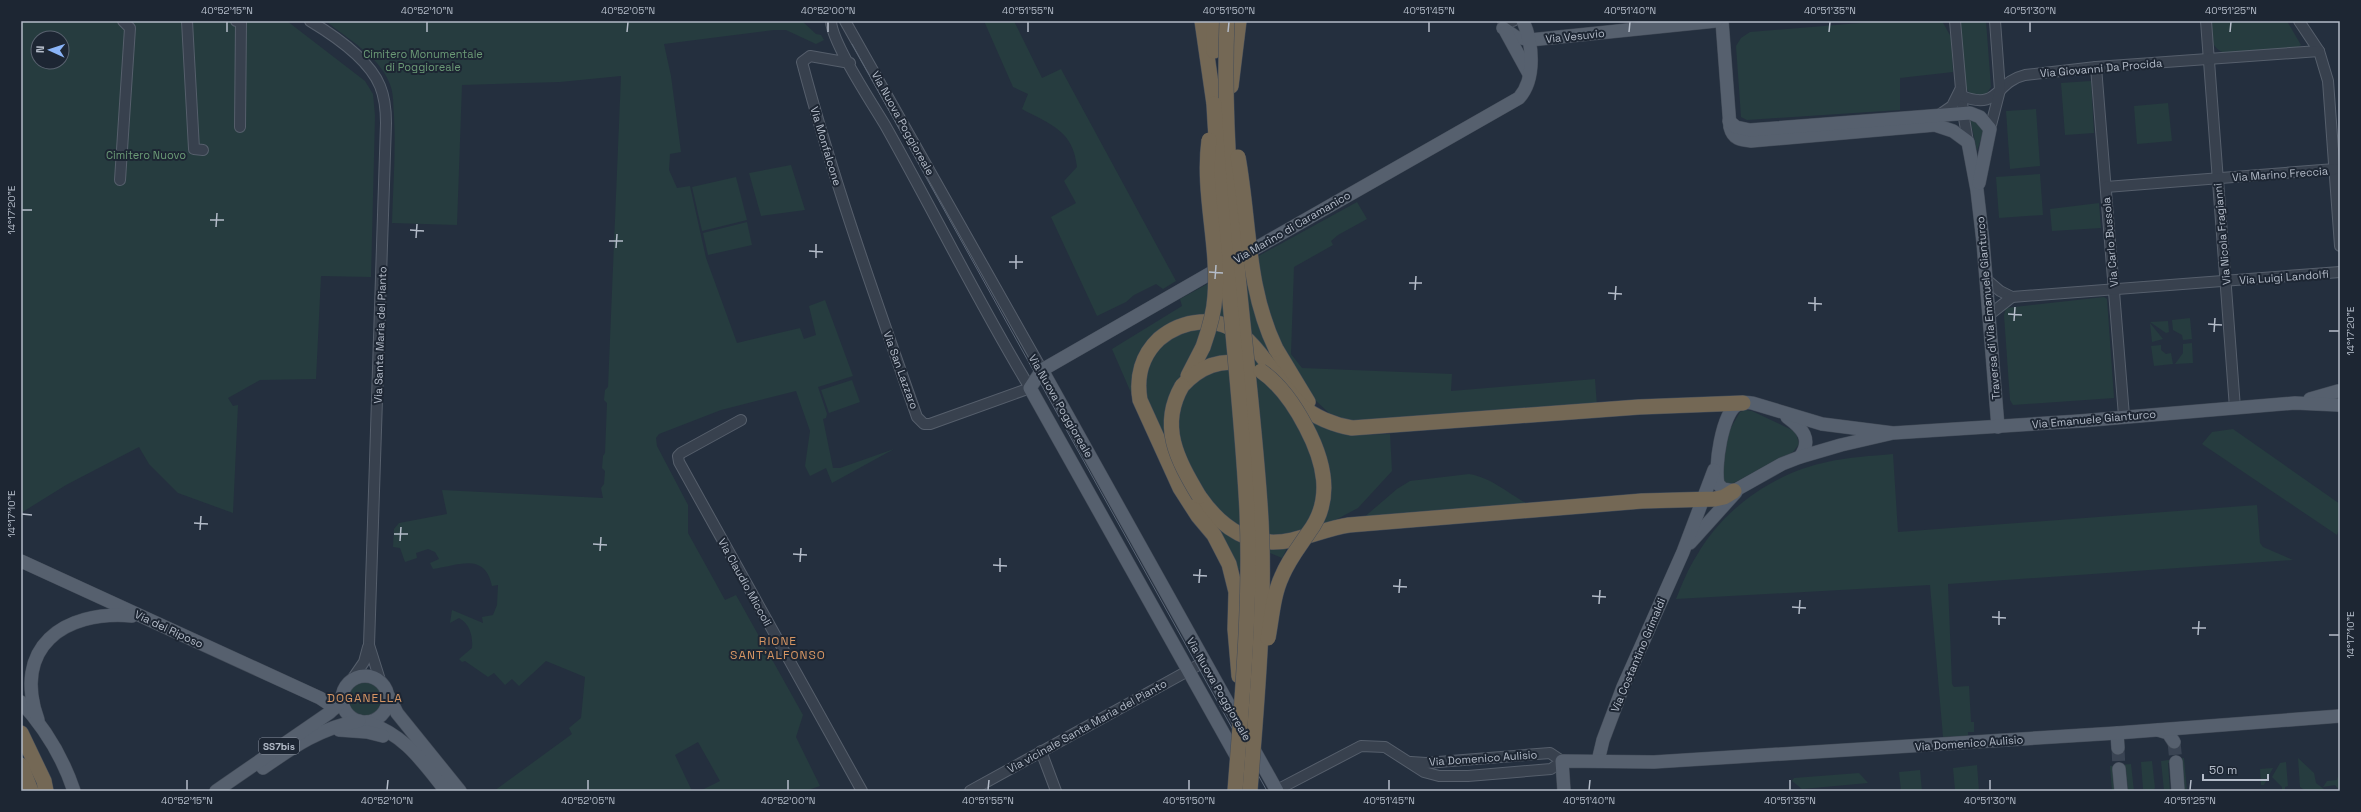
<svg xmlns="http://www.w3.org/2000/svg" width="2361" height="812" viewBox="0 0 2361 812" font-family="'Space Grotesk',sans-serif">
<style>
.green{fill:#263c3f;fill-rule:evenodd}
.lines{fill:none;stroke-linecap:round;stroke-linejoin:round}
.major-tunnel{stroke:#3a4453;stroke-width:13;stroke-dasharray:13 6;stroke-linecap:butt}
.minor-casing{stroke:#565f6c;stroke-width:12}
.major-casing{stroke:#414a57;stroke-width:14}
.highway-casing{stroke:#434c59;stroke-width:16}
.minor{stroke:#38414e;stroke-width:10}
.major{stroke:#56606e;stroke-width:13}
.highway{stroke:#746855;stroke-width:15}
.tram{stroke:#5a6575;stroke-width:1}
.highway-bridge-casing{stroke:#434c59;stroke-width:16;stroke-linecap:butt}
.highway-bridge{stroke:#746855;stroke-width:15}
.ticks{fill:none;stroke:#b4bcc9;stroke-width:1.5}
.labels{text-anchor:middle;stroke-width:4;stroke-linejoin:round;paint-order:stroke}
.shield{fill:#1d2633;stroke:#878f9c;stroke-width:1}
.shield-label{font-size:10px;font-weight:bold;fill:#b4bcc9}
.street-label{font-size:11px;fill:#b4bcc9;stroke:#1d2633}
.park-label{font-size:11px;fill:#6b9a76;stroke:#1d2633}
.neighbourhood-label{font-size:12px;letter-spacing:1px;fill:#d59563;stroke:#1d2633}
.neatline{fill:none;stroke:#b4bcc9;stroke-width:1.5}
.ticks-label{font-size:10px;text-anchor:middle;fill:#b4bcc9}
</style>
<rect width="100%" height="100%" fill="#242f3e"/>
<g class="green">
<path d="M21 21H287L365 81 373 94 375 116 371 277 321 276 316 379 260 380 228 398 233 406 238 405 233 513 178 493 149 464 139 447 66 485 21 513ZM38 38H62V62H38Z"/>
<path d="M326 21H802L816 34 821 35 824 40 816 44 786 30H774L664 44 671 76 681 152 670 154 669 170 677 188 690 186 706 258 737 343 800 328 804 339 816 335 809 306 825 300 853 376 818 387 827 414 826 418 823 419 833 468H840L894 449 832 483 826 468 810 476 805 466 810 431 796 391 721 410 659 434 656 438 657 446 688 505V533L725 600 736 595 803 715 796 737 820 786 805 791H700L720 781 698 742 675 755 692 791H494L572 734 569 728 581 718 585 677 546 661 519 686 512 679 505 685 494 673 488 677 465 661 462 662 459 659 472 648C473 636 470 624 459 618L450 623 452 610 483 623 482 617 493 615 497 605 498 585 492 586C485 552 459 565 433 569L430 563 439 559 435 552 428 549 416 553 417 558 405 562 400 548 393 547 394 529 399 523 447 514 442 490 603 498 601 488 604 484 605 471 602 468 603 456 605 453 607 403 604 400 605 390 608 387 621 76 560 82 462 85 457 225 392 223C393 187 396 151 394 116 393 105 394 92 389 82 378 55 347 39 326 21Z"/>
<path d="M984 21H1014L1042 78 1061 69 1176 281 1163 289 1156 284 1134 295 1126 302 1097 316 1051 217 1076 203 1064 181 1077 167C1073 130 1051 125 1022 109L1028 94 1013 87Z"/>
<path d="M1884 21H1942L1951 37 1953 72 1900 78V110L1747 120 1741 117 1736 46 1741 38 1750 32Z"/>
<path d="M1960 21H1986L1991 87 1985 96 1971 95 1965 87Z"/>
<path d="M2210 21H2287L2301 45 2297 48 2224 53C2209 46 2211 35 2210 21Z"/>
<path d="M2091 81 2094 133 2065 135 2061 83Z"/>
<path d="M2168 103 2172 141 2137 144 2134 106Z"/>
<path d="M2036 109 2040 166 2010 169 2006 111Z"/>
<path d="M1970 119H1973L1984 130 1977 151Z"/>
<path d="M791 165 805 210 761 216 749 173Z"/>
<path d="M2040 174 2043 215 1999 218 1996 177Z"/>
<path d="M736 177 747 220 702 231 692 187Z"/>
<path d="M1357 202 1367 219 1338 235 1331 241 1333 245 1294 267 1291 354 1302 368 1452 374 1451 391 1595 379 1597 406 1355 423 1329 413 1315 400 1282 347 1302 398 1223 318 1156 336 1143 387 1153 353 1178 332 1216 326 1237 337 1332 431 1350 435 1390 434 1392 471 1358 508 1326 525 1293 536 1224 532 1244 544 1287 548 1282 558 1270 553 1229 575 1138 409 1112 349 1182 306 1180 299Z"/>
<path d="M2099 203 2101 228 2052 231 2050 209Z"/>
<path d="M747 222 752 245 708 255 703 233Z"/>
<path d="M2104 297 2107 299 2114 398 2013 405 2010 400 2004 315 2006 308Z"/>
<path d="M2190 318 2192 339 2183 340 2182 335 2173 330 2172 320Z"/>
<path d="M2168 321 2169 332 2166 333 2150 322Z"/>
<path d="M2150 323 2163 339 2152 342Z"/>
<path d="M2192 343 2193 363 2175 364 2183 353V344Z"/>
<path d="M2161 345V350L2166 354 2171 353 2173 364 2154 366 2151 346Z"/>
<path d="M852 380 860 402 829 413 821 390Z"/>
<path d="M1746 410 1752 411 1792 430 1796 433 1799 444 1793 452 1728 486 1721 477 1729 431 1740 412Z"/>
<path d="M2233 429 2340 504V526L2337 535 2202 444 2212 432Z"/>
<path d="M1893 454 1898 532 2257 505 2260 543 2263 547 2293 560 1948 584 1952 684 1954 687 1969 686 1971 722H1974V732H1968V736L1943 737 1930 585 1676 599C1682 584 1688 569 1697 555 1724 508 1774 473 1827 462 1849 457 1871 456 1893 454Z"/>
<path d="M1469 474C1492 478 1506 492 1526 503L1527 507 1362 519 1397 489 1410 481Z"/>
<circle cx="365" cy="699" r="20"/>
<path d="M2184 758 2187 791H2182L2180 761 2168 763 2170 791H2164L2161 761Z"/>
<path d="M2298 758 2314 773 2316 783 2324 789 2322 791H2306L2300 787Z"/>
<path d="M2152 761 2155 788 2152 791 2143 789 2141 762Z"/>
<path d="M2286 762 2288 786 2285 787V791H2282V787L2272 777 2280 763Z"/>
<path d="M2131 764 2134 791H2128L2126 768 2113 770 2115 791H2112L2110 766Z"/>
<path d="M1977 765 1979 791 1955 790 1953 768Z"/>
<path d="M2273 768 2264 785H2261L2260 769Z"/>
<path d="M1920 770 1922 791H1901L1899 772Z"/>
<path d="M2340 770V791L2335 785 2323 787 2327 781 2337 780Z"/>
<path d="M1859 773 1868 783 1802 789 1792 781 1794 778Z"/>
</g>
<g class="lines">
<g class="major-tunnel">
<path d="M2174 742 2176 762"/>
<path d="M2118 748 2119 769"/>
</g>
<defs>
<g id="minor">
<path d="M187 21 194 149 203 150"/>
<path d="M236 21H241L240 127"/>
<path d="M310 21C335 36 369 59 380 86 385 98 386 110 386 123L369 645 380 680"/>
<path d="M831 21C832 43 872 103 885 125 934 212 978 302 1030 388L930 424H924L917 417C876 300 834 183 802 62L810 56 850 63"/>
<path d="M845 21 1042 370"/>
<path d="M1503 21H1513"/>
<path d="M1955 21 1963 112 1968 142"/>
<path d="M2206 21 2235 408"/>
<path d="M2299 21 2319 51 2328 81 2340 246"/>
<path d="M2096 67 2124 416"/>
<path d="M1962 96C1999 111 1995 82 2025 75L2096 67 2319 51"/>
<path d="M1939 115 1952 106 1960 90"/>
<path d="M1990 129 2000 90 1995 21"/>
<path d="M120 180 130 28 123 21"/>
<path d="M2106 187 2335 169"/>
<path d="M1986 279 2000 291 2012 297"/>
<path d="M1989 315 2012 297 2340 272"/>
<path d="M741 420 681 453 678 456 679 462 862 791"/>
<path d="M353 678 364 662 368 647"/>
<path d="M1041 751 1056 791"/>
<path d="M970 791 1204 662"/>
<path d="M1275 791 1361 746 1385 747 1424 772 1439 776H1468L1551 769 1562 761 1550 753 1426 763 1411 762"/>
</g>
<g id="major">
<path d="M1722 21 1730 127C1733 139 1740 140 1751 141L1935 125 1953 131 1968 142 1977 190 1983 242 1998 427"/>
<path d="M1503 28 1516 37 1530 40 1716 21"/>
<path d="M1506 32 1529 74"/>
<path d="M1729 121 1736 127 1750 130 1970 113 1980 117 1990 129 1979 183"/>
<path d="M1242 256 1519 98C1536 79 1533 43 1523 21"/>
<path d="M1223 266 1042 370 1030 388 1239 761"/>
<path d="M1042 370 1277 791"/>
<path d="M2310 399 2338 391"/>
<path d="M1787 417C1802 428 1813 439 1800 457"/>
<path d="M1893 433 1822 424 1752 403C1747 402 1742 402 1737 405 1722 413 1714 468 1718 484L1723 489 1734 491 1782 464 1800 457 1841 445 1893 433 2080 421 2295 403 2338 405"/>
<path d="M1690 543 1736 492"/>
<path d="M21 561 320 698 335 708"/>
<circle cx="365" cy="699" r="23"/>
<path d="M389 697 397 713 460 791"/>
<path d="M21 702C45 728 63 758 74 791"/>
<path d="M38 720C12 648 63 610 132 616"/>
<path d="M367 722C406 736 421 760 446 791"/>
<path d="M339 730 367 732 383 736"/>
<path d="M2158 730 2168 733 2174 742"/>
<path d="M2117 733 2118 748"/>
<path d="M1598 761 1603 740 1623 687 1683 552 1714 470"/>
<path d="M2176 762 2178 791"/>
<path d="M263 768C293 747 322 727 359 721"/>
<path d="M2119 769 2121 791"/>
<path d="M216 791 329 713 342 701"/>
<path d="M1564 791 1562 761 1654 762 2117 733 2340 716"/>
</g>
<g id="highway">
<path d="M1202 21 1214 104"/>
<path d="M1214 51V21"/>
<path d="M1231 86 1239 21"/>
<path d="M1276 349 1308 402"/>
<path d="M1188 376 1203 347"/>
<path d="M1182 386C1199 367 1222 357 1247 365"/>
<path d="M1199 496C1221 528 1252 549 1292 540 1311 536 1329 528 1349 525L1642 501 1715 499 1724 497 1734 491"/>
<path d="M1239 676 1235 629 1236 592 1229 564 1214 535 1198 516 1180 488 1140 400C1136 377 1142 355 1159 339 1171 329 1185 323 1200 322 1252 318 1269 376 1301 405 1314 417 1334 425 1352 428L1639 407 1743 403"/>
<path d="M21 733 44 781 46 791"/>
<path d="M21 765 31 791"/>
</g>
</defs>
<use href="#minor" class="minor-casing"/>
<use href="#major" class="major-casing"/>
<use href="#highway" class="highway-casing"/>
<use href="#minor" class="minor"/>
<use href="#major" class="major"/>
<use href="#highway" class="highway"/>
<path class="tram" d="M852 44 1267 791"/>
<defs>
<g id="highway-bridge">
<path d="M1227 21C1220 182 1249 344 1260 504 1267 599 1257 696 1250 791"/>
<path d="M1214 104C1221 240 1240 375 1247 511 1251 605 1242 698 1235 791"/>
<path d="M1238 157C1250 223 1246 287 1276 349"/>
<path d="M1203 347C1209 330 1214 314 1215 296 1219 244 1202 193 1209 140"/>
<path d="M1261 371C1280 384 1295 406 1306 427 1324 461 1334 499 1309 532 1299 547 1289 559 1282 576 1273 595 1272 617 1268 638"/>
<path d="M1182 386C1159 426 1177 459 1199 496"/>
</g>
</defs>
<use href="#highway-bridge" class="highway-bridge-casing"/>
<use href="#highway-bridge" class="highway-bridge"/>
</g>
<path class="ticks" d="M227 32V22M427 32V22M627 32 628 22M828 32V22M1028 32V22M1228 32 1229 22M1429 32V22M1629 32 1630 22M1829 32 1830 22M2030 32V22M2230 32 2231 22M22 210H32M210 220H224M216 227 217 213M410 230 424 231M416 238 417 224M609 241H623M616 248 617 234M809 251 823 252M816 258V244M1009 262H1023M1016 269V255M1209 272 1223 273M1215 279 1216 265M1409 283H1422M1415 290 1416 276M1608 293 1622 294M1615 300 1616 286M1808 303 1822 304M1815 311V297M2008 314 2022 315M2014 321 2015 307M2208 324 2222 325M2329 331H2339M2214 332 2215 318M22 514 32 515M194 523 208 524M200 530 201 516M394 534H408M400 541 401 527M593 544 607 545M600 551 601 537M793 554 807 555M800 562 801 548M993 565 1007 566M1000 572V558M1193 575 1207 576M1199 583 1200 569M1393 586 1407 587M1399 593 1400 579M1592 596 1606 597M1599 604 1600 590M1792 607 1806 608M1799 614 1800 600M1992 617 2006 618M1999 625V611M2192 628H2206M2198 635 2199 621M2329 635H2339M187 790V780M387 790 388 780M588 790V780M788 790V780M988 790 989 780M1189 790V780M1389 790V780M1589 790 1590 780M1790 790V780M1990 790V780M2190 790 2191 780"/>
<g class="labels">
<rect class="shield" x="259" y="738" width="40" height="16" rx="3"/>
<g class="shield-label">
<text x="279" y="750">SS7bis</text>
</g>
<g class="street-label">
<text transform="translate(1575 36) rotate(-6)" y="4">Via Vesuvio</text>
<text transform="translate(2101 68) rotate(-5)" y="4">Via Giovanni Da Procida</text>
<text transform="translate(903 123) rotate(61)" y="4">Via Nuova Poggioreale</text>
<text transform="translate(826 146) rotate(73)" y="4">Via Monfalcone</text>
<text transform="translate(2280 174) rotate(-4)" y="4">Via Marino Freccia</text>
<text transform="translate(1292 227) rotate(-30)" y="4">Via Marino di Caramanico</text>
<text transform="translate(2222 234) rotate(-95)" y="4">Via Nicola Fragianni</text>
<text transform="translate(2110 242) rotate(-95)" y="4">Via Carlo Bussola</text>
<text transform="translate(2284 277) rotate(-4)" y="4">Via Luigi Landolfi</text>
<text transform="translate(1988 308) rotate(-95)" y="4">Traversa di Via Emanuele Gianturco</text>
<text transform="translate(380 335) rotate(-88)" y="4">Via Santa Maria del Pianto</text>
<text transform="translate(901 370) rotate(70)" y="4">Via San Lazzaro</text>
<text transform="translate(1061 406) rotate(60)" y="4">Via Nuova Poggioreale</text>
<text transform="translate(2094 419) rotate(-5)" y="4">Via Emanuele Gianturco</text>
<text transform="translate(745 582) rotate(61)" y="4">Via Claudio Miccoli</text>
<text transform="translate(169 629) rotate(25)" y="4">Via del Riposo</text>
<text transform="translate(1638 655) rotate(-67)" y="4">Via Costantino Grimaldi</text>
<text transform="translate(1219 689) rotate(60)" y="4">Via Nuova Poggioreale</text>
<text transform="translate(1087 726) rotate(-29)" y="4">Via vicinale Santa Maria del Pianto</text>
<text transform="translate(1969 743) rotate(-4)" y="4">Via Domenico Aulisio</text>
<text transform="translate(1483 758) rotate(-4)" y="4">Via Domenico Aulisio</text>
</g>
<g class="park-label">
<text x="423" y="58">Cimitero Monumentale<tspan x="423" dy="13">di Poggioreale</tspan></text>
<text x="146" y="159">Cimitero Nuovo</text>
</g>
<g class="neighbourhood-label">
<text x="778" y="645">RIONE<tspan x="778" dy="14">SANT'ALFONSO</tspan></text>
<text x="365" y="702">DOGANELLA</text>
</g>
</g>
<rect width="2361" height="812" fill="none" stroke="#1d2633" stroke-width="44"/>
<g transform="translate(50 50) rotate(273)"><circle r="19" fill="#1d2633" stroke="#59626f"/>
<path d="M0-3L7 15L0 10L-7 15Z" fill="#8ab4f8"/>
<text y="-6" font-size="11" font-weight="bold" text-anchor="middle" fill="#b4bcc9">N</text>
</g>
<path d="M2203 774v6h65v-6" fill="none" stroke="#b4bcc9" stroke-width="2"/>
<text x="2209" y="774" font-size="12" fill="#b4bcc9" stroke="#1d2633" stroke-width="3" paint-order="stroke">50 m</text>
<rect x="22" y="22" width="2317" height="768" class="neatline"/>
<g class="ticks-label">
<text x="227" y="14">40°52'15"N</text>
<text x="427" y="14">40°52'10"N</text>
<text x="628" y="14">40°52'05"N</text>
<text x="828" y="14">40°52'00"N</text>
<text x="1028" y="14">40°51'55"N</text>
<text x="1229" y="14">40°51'50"N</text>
<text x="1429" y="14">40°51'45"N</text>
<text x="1630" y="14">40°51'40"N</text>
<text x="1830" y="14">40°51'35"N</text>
<text x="2030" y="14">40°51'30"N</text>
<text x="2231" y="14">40°51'25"N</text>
<text transform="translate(11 210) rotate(-90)" y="4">14°17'20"E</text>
<text transform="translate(2350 331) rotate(-90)" y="4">14°17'20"E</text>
<text transform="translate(11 514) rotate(-90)" y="4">14°17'10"E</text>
<text transform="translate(2350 635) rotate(-90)" y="4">14°17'10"E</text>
<text x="187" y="804">40°52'15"N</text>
<text x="387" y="804">40°52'10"N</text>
<text x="588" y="804">40°52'05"N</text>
<text x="788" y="804">40°52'00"N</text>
<text x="988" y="804">40°51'55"N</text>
<text x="1189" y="804">40°51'50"N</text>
<text x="1389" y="804">40°51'45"N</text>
<text x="1589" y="804">40°51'40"N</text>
<text x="1790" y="804">40°51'35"N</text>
<text x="1990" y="804">40°51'30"N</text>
<text x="2190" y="804">40°51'25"N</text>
</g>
</svg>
